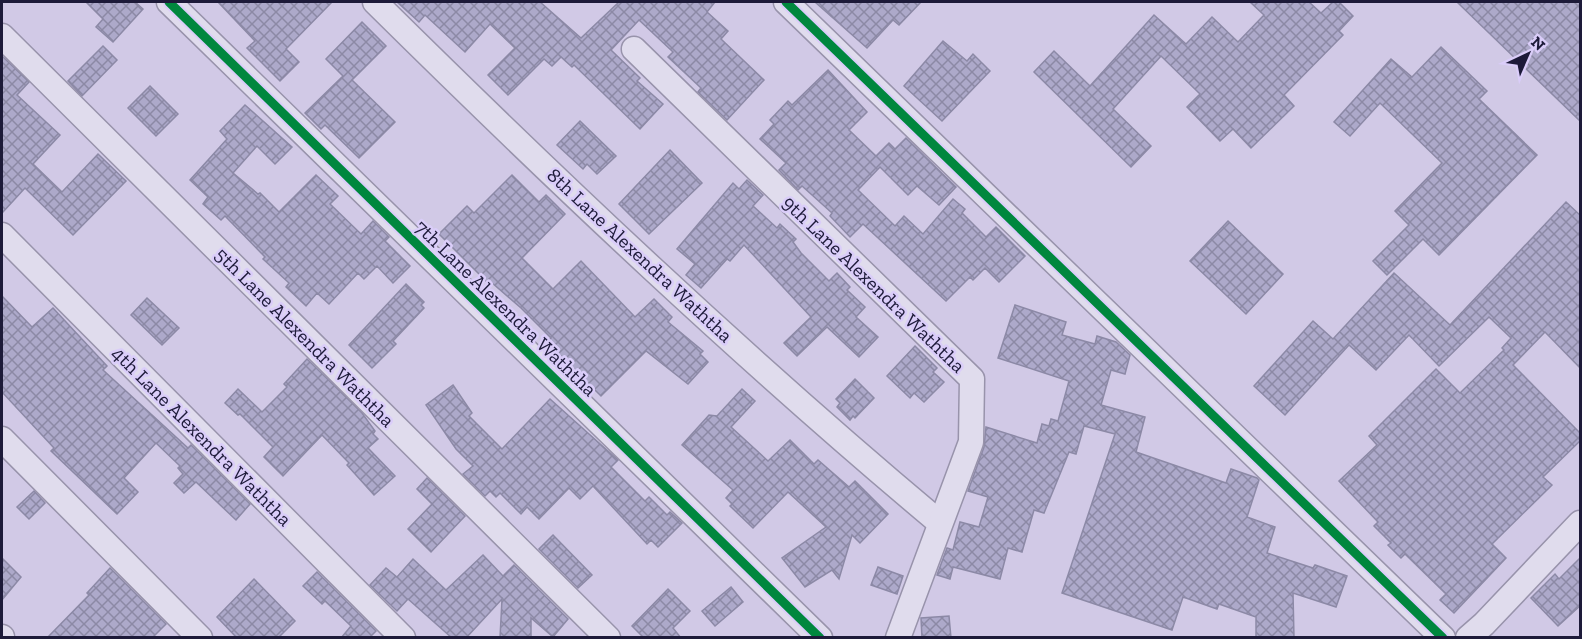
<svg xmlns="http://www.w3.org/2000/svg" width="1582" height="639" viewBox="0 0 1582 639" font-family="'Zilla Slab',serif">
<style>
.building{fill:url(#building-cross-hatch);stroke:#8c89a6;stroke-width:1.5}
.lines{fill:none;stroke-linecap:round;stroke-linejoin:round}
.minor-casing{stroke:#9893ab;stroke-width:27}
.minor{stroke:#e0dced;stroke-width:24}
.cycleway-casing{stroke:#dacdf9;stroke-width:13}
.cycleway{stroke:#00873e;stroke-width:9}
.labels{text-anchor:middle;stroke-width:5;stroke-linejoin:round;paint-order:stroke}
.street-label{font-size:20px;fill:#1d1a39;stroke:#dacdf9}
</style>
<defs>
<pattern id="building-cross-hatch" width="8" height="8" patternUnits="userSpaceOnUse" patternTransform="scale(1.5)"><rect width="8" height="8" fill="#ada9ca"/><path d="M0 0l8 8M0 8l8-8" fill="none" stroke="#8c89a5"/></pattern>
</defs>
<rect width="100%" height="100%" fill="#d1c9e6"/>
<g class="building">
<path d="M86 2H135L143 9 113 42 96 27 103 19Z"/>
<path d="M218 2H332L286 49 299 62 280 81 247 48 255 41Z"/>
<path d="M397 2H540L581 38 619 2H715L707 12 728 31 721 39 764 80 727 120 698 92 701 88 668 57 673 52 639 20 611 50 640 78 637 81 663 104 640 129 574 65 572 67 561 57 552 66 544 59 508 95 488 75 515 48 490 24 465 52 425 15 419 22Z"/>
<path d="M815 2H921L899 25 893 20 867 48Z"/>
<path d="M1250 2H1309L1321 13 1333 2H1339L1353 16 1339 31 1343 35 1284 95 1294 106 1251 148 1233 129 1220 141 1187 107 1200 94 1161 56 1113 109 1151 146 1131 167 1034 72 1054 51 1090 86 1154 15 1186 44 1212 17 1238 42 1264 15Z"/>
<path d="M1457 2H1581V122Z"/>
<path d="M362 22 386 46 352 80 395 122 359 158 325 125 321 129 305 113 343 76 326 59Z"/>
<path d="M943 41 967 61 973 54 990 71 942 121 904 86Z"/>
<path d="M103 46 117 60 82 96 68 81Z"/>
<path d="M1441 47 1487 91 1479 99 1537 155 1439 255 1423 239 1387 275 1373 261 1409 225 1395 211 1442 163 1380 103 1350 136 1334 122 1391 59 1412 77Z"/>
<path d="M2 56 29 82 17 95 60 135 33 164 62 192 98 154 126 181 73 235 25 188 2 213Z"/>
<path d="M828 70 867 112 849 130 876 156 889 143 895 149 906 138 956 187 939 205 917 186 908 195 880 167 858 190 895 226 904 216 923 234 953 199 965 209 962 213 986 237 996 227 1025 256 999 282 985 268 973 280 970 277 946 301 863 224 850 237 830 216 832 213 802 186 798 190 779 170 786 163 760 139 774 124 770 120 788 101 792 105Z"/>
<path d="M150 86 178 114 156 136 128 108Z"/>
<path d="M245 105 292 147 275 164 257 146 233 173 258 194 260 193 279 212 316 175 338 196 330 204 361 234 373 221 389 237 385 241 410 266 393 283 377 266 364 279 358 273 329 304 317 293 306 306 286 287 289 283 263 259 265 257 225 216 221 220 203 204 208 197 190 180 227 139 220 131Z"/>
<path d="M580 121 616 156 597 174 587 164 583 169 557 145Z"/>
<path d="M670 150 702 183 649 234 619 204Z"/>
<path d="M512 175 539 202 546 195 565 214 522 258 553 289 581 261 635 317 654 299 672 317 668 322 703 351 700 354 708 362 688 384 646 351 601 396 547 342 551 338 521 308 491 282 489 284 439 234 467 206 474 213Z"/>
<path d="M747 180 763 195 753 206 777 228 780 224 796 239 793 242 801 253 829 281 837 273 850 287 847 290 865 307 856 317 878 337 859 357 827 327 797 356 784 343 811 317 744 245 730 261 727 259 701 288 686 275 695 264 677 249 733 183 739 189Z"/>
<path d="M1566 202 1581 216V369L1545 332 1513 365 1581 434V440L1543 477 1552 485 1492 544 1506 558 1454 613 1440 600 1446 594 1405 554 1401 558 1388 545 1391 543 1374 526 1378 522 1339 481 1377 445 1369 436 1436 369 1460 393 1504 350 1502 348 1511 338 1489 317 1439 366 1409 335 1376 370 1349 345 1285 415 1254 386 1313 321 1333 339 1394 273 1450 325Z"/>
<path d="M1228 221 1283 274 1246 314 1190 261Z"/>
<path d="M406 284 424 302 421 305 424 308 393 341 396 344 372 368 349 345Z"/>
<path d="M2 296 32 327 53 308 107 366 103 370 188 448 191 445 250 504 236 520 196 482 184 493 174 483 183 474 178 468 180 466 156 443 124 478 138 492 117 514 51 451 54 448 2 392Z"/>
<path d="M147 298 179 328 162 345 131 315Z"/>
<path d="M1015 305 1066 322 1062 335 1095 344 1097 336 1116 342 1130 355 1125 374 1111 370 1101 405 1145 417 1136 452 1226 483 1231 469 1257 478 1259 480 1247 517 1275 527 1267 553 1313 568 1315 565 1347 576 1336 607 1293 593 1294 638H1256V617L1219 604 1217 609 1183 597 1172 630 1062 593 1115 434 1084 426 1076 454 1069 452 1044 513 1034 510 1022 552 1008 548 1000 579 953 567 950 579 937 575 947 548 953 550 960 522 979 527 988 497 968 491 984 447 986 427 1037 443 1042 424 1049 426 1051 419 1058 421 1069 381 998 358Z"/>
<path d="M915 346 937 368 933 372 944 382 924 402 914 393 910 398 887 376Z"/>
<path d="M307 359 362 413 375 431 373 434 378 439 368 448 395 476 374 495 347 465 349 463 322 435 283 476 264 457 273 447 240 414 238 415 225 403 238 389 262 412 287 387 284 384Z"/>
<path d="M855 379 874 398 855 418 853 416 850 420 837 407 840 403 836 399Z"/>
<path d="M453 385 472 413 469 416 502 449 550 399 618 460 611 467 645 501 649 497 667 515 670 512 682 523 658 547 651 540 647 544 593 486 580 499 569 488 539 519 527 507 521 514 500 493 496 497 490 491 485 496 463 474 473 466 456 449 426 405Z"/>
<path d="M742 389 755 401 731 427 768 461 790 440 814 464 818 460 849 487 855 481 888 514 860 543 852 535 839 579 832 570 805 587 782 558 826 527 788 492 753 528 730 506 732 504 726 498 733 490 682 445 709 415 717 416Z"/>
<path d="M427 478 465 516 431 552 408 529 432 504 417 489Z"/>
<path d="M34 491 45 503 29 519 17 507Z"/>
<path d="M553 535 592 575 578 588 539 549Z"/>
<path d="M483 555 503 576 514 565 568 619 553 637 531 618V638H500L502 599 466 638H452L408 599 397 611 370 585 386 568 397 577 413 559 446 590Z"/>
<path d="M1581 557V605L1558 626 1531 598 1555 574 1559 579Z"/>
<path d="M2 558 21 577 2 600Z"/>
<path d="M878 567 903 576 897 594 871 585Z"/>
<path d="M110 568 166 624 152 638H47L89 595 87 593Z"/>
<path d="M317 572 376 631 369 638H341L351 626 325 601 322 604 303 586Z"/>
<path d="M254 579 295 621 278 638H237L217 617Z"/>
<path d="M731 587 743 602 715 626 702 611Z"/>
<path d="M668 589 690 611 673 628 681 638H644L632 626Z"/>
<path d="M949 616 951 638H922L921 618Z"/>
</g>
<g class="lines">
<defs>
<g id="minor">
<path d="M169 2 820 638"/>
<path d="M375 2C557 182 743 358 940 523"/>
<path d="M786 2 1443 638"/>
<path d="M2 36 608 638"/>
<path d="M634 49 972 379 971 442 898 638"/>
<path d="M2 235 403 638"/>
<path d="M2 439 200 638"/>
<path d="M2 637V638"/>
<path d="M1468 638 1484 624 1580 523"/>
</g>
</defs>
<use href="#minor" class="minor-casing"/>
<use href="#minor" class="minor"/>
<defs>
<g id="cycleway">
<path d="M169 2 820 638"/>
<path d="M786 2 1443 638"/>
</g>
</defs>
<use href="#cycleway" class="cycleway-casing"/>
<use href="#cycleway" class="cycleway"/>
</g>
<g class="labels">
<g class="street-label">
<text transform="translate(640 255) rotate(43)" y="7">8th Lane Alexendra Waththa</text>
<text transform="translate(874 284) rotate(44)" y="7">9th Lane Alexendra Waththa</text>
<text transform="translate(506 308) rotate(44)" y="7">7th Lane Alexendra Waththa</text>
<text transform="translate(305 337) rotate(45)" y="7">5th Lane Alexendra Waththa</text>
<text transform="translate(202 436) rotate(45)" y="7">4th Lane Alexendra Waththa</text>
</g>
</g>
<rect width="1582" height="639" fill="none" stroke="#1d1a39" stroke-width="6"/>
<g transform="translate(1528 54) rotate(44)" stroke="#dacdf9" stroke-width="4.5" paint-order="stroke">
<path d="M0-4.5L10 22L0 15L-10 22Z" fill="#1d1a39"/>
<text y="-9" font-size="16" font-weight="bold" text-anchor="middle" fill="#1d1a39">N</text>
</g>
</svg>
